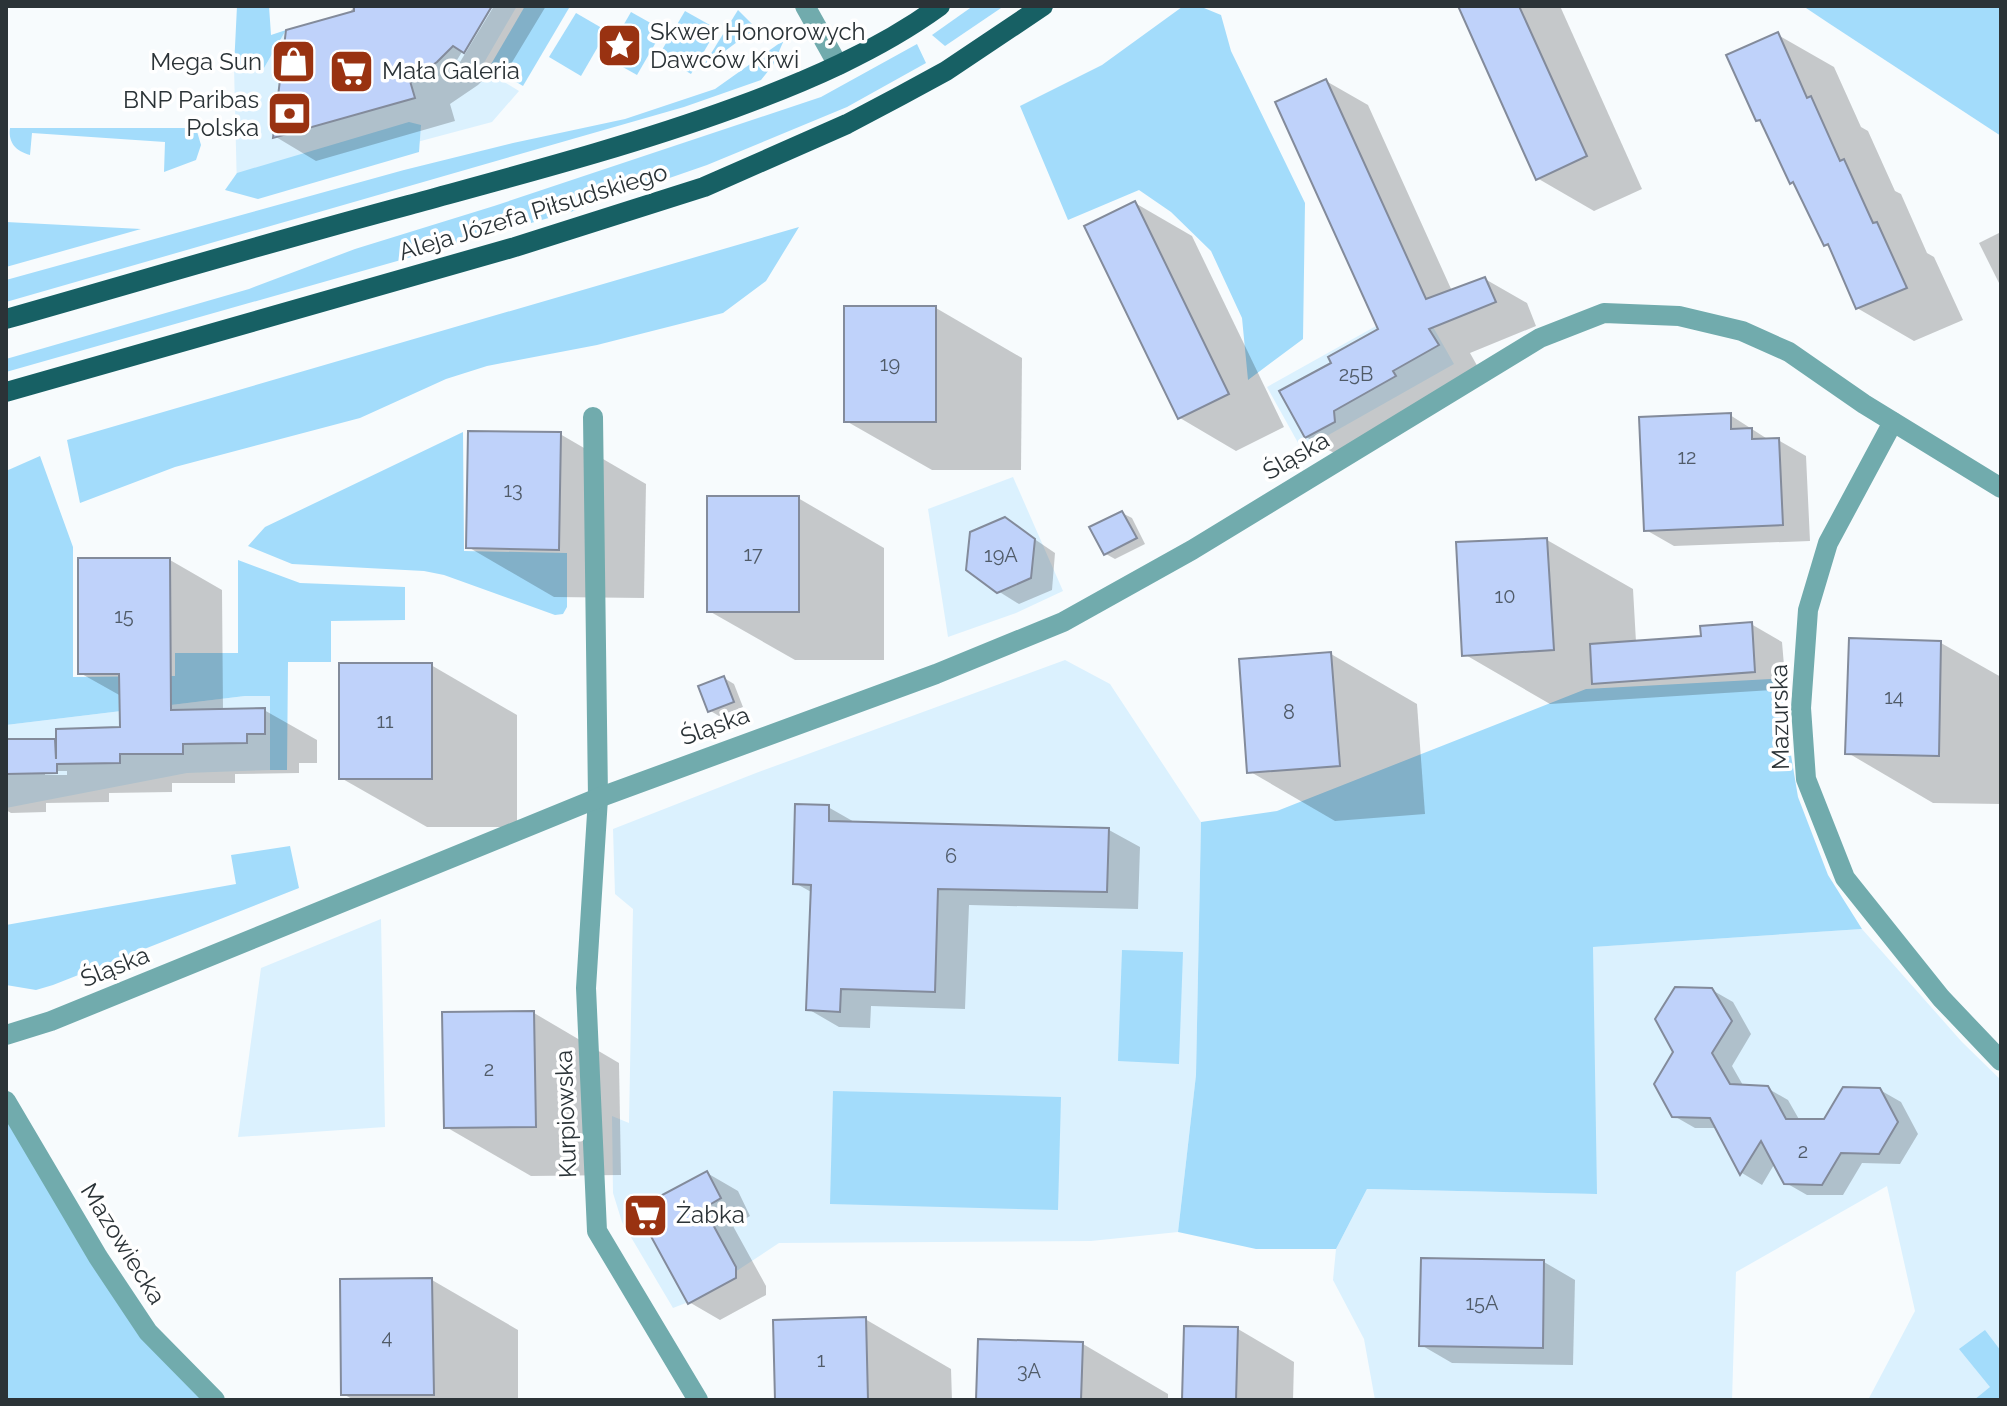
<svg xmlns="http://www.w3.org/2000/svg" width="2007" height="1406" viewBox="0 0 2007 1406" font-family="Raleway,sans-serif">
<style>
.built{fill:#dbf1fe}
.green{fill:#a3dcfb}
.shadow{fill:#0003;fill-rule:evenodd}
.building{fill:#bfd2fa;stroke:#838b9b;stroke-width:2}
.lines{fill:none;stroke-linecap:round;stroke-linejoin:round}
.minor{stroke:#71abad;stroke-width:20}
.major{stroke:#176064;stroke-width:20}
.labels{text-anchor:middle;stroke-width:7;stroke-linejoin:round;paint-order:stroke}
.number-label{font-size:20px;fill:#505b68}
.poi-label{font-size:24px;fill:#2b3337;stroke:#fff;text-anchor:start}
.street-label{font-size:24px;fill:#2b3337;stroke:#fff}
</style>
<rect width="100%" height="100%" fill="#f7fbfd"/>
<g class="built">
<path d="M354 6H517L481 68 519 91 492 122 237 190 234 67 264 68 286 30 354 11Z"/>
<path d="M1419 302 1454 364 1302 450 1267 387Z"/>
<path d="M1013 477 1063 591 1016 613 948 637 928 509Z"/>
<path d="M1065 660 1110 684 1201 822 1196 1075 1178 1232 1091 1241 779 1243 691 1301 673 1308 622 1222 613 1193 612 1116 629 1123 633 909 615 894 613 829 756 773Z"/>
<path d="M245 696H271L270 770 187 773 6 808V725Z"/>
<path d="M381 919 385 1127 238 1137 261 968Z"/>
<path d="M1862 929 1962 1042 2001 1080V1400H1868L1915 1311 1887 1186 1736 1272 1732 1400H1375L1364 1339 1333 1280 1336 1249 1367 1189 1596 1194 1592 947Z"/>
</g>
<g class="green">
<path d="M237 6H269L271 35 286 30 264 68 234 67Z"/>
<path d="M525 6H565L569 8 523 86 490 66Z"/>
<path d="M973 6H1004L945 46 932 35Z"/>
<path d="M1803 6H2001V136L1830 24Z"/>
<path d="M1182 7 1204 8 1221 15 1231 51 1305 203 1303 339 1248 380 1242 318 1211 251 1171 212 1139 190 1068 220 1020 106 1102 65Z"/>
<path d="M738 10 756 28 702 68Z"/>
<path d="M685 11 717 29 691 74 659 55Z"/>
<path d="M631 12 663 30 637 75 605 57Z"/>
<path d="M576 13 607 31 581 76 549 57Z"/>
<path d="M784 40 773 65 761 80 684 107 6 302V280L404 170 513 143 625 119 715 89Z"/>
<path d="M917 44 926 63 847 107 707 165 577 210 6 372V359L249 289 355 249 494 206 821 97Z"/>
<path d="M409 122 421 125 419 152 258 199 225 190 237 173Z"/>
<path d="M10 128H196L201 145 196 160 164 172 165 142 32 133 30 155C16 151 8 143 10 128Z"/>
<path d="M6 222 141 229 6 267Z"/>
<path d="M799 227 766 281 723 313 597 345 487 366 446 379 360 418 175 467 80 503 67 440Z"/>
<path d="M463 432 464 551 567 553V607L563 614 555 615 444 575 424 571 292 564 248 546 265 527Z"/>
<path d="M40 456 73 547V677L175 676V653H238V560L300 583 405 587V620L331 621V662H288L287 770H270V696H245L6 725V471Z"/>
<path d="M1787 678 1790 749 1798 797 1828 875 1862 929 1593 947 1597 1194 1367 1189 1336 1249H1256L1178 1232 1196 1075 1201 822 1277 811 1586 689Z"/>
<path d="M290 846 299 888 53 985 36 990 6 985V925L236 884 231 855Z"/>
<path d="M1122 950 1183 952 1179 1064 1118 1061Z"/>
<path d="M833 1091 1061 1097 1058 1210 830 1204Z"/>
<path d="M6 1101 98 1257 215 1400H6Z"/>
<path d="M1985 1330 2001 1351V1400H1974L1990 1387 1959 1349Z"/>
</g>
<g class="shadow">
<path d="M354 6H490L457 60 460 62 494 6H546L505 74 495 68 478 85 450 104 455 121 316 161 276 137 287 31 349 14Z"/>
<path d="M1460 6H1560L1642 189 1594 211 1537 178Z"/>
<path d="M1778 35 1834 67 1861 127 1868 131 1895 191 1901 194 1927 253 1934 257 1963 320 1914 341 1857 308 1832 249 1826 245 1797 186 1791 182 1764 123 1758 120Z"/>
<path d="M1326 81 1368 105 1452 291 1485 279 1527 303 1536 326 1470 353 1479 369 1348 461 1306 437 1333 363 1380 330Z"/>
<path d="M1135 203 1192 236 1284 427 1236 451 1180 418Z"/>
<path d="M2001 232V287L1979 243Z"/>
<path d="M936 308 1022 358 1021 470H932L846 421Z"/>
<path d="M1730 415 1769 440H1778L1806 456 1810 541 1674 546 1646 530Z"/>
<path d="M560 434 646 484 644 598 554 597 468 547Z"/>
<path d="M798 498 884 548V660H795L709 611Z"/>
<path d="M1122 513 1132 518 1145 544 1115 559 1106 554Z"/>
<path d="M1005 519 1055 553 1052 590 1019 604 998 591Z"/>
<path d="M1547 540 1633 589 1636 642 1703 638 1751 624 1782 642 1786 689 1550 704 1464 654Z"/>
<path d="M170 560 222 590 223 711 264 710 317 740V763H299V773L235 774V783H172V792L109 793V802L46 803V812L11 813 6 810V741H54L58 743 122 729 121 696 80 673ZM45 771H67V775H45Z"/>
<path d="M1941 643 2001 677V804L1933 803 1848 753Z"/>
<path d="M1331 654 1417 704 1425 814 1335 821 1249 771Z"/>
<path d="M431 665 517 715V827H427L341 778Z"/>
<path d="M724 678 734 684 743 707 719 716 709 710Z"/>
<path d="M828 807 856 823 1109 830 1140 847 1138 909 969 905 965 1009 871 1006 870 1028 839 1027 808 1009 813 893 795 883Z"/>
<path d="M1712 990 1733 1002 1751 1034 1732 1066 1744 1087 1767 1088 1788 1100 1800 1121H1825L1880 1090 1901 1102 1918 1134 1900 1164 1862 1163 1843 1195H1807L1786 1183 1775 1163 1762 1185 1742 1173 1718 1128H1695L1674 1116Z"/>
<path d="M534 1013 619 1063 621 1175 531 1176 446 1127Z"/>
<path d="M707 1173 738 1191 750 1216 733 1226 766 1286V1295L720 1320 689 1302Z"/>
<path d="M1544 1262 1575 1280 1573 1365 1452 1363 1421 1345Z"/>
<path d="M432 1280 518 1330V1400H354L343 1394Z"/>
<path d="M865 1319 951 1369 952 1400H777Z"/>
<path d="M1238 1329 1294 1362 1293 1400H1184Z"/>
<path d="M1083 1344 1168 1394V1400H978Z"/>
</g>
<g class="building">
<path d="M354 6H492L464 53 453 46 437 62 410 81 415 98 273 138 286 30 354 11Z"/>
<path d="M1458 6H1519L1587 156 1536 180Z"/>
<path d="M1778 32 1807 98 1811 96 1840 161 1844 159 1873 223 1877 222 1907 288 1856 309 1828 244 1824 246 1793 182 1790 184 1760 120 1756 121 1726 55Z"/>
<path d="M1326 79 1426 299 1485 277 1496 302 1429 329 1439 345 1393 371 1396 376 1334 411 1335 422 1305 438 1279 391 1331 363 1328 357 1378 329 1275 102Z"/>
<path d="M1135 201 1229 394 1178 419 1084 226Z"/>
<rect x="844" y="306" width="92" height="116"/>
<path d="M1731 413V429L1752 428V439L1779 438 1783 525 1644 531 1639 417Z"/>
<path d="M468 431 561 432 559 550 466 548Z"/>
<rect x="707" y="496" width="92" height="116"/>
<path d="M1122 511 1137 538 1104 555 1089 527Z"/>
<path d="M1005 517 1035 539 1031 578 997 593 966 570 970 532Z"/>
<path d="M1547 538 1554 650 1462 656 1456 542Z"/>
<path d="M78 558H170L171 710 265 708V734H247V743L183 744V754H120V763L57 764V773L6 774V739H55L56 759V729L120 727 119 674H78Z"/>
<path d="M1752 622 1755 672 1592 684 1590 644 1701 636 1700 626Z"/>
<path d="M1849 638 1941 641 1939 756 1845 754Z"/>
<path d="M1331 652 1340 766 1247 773 1239 659Z"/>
<rect x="339" y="663" width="93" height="116"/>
<path d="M724 676 734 702 708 712 698 686Z"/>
<path d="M795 804 829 805V821L1109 828 1107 892 938 889 935 992 841 989 840 1012 806 1010 811 885 793 884Z"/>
<path d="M1675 987 1712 988 1732 1021 1712 1053 1730 1084 1768 1086 1786 1119H1824L1843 1087 1880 1088 1898 1122 1879 1154 1841 1153 1822 1185 1784 1184 1761 1141 1740 1175 1710 1118 1672 1117 1654 1084 1673 1052 1655 1019Z"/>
<path d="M534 1011 536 1127 444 1128 442 1012Z"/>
<path d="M707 1171 721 1198 704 1208 736 1267V1278L688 1304 636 1209Z"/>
<path d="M1421 1258 1544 1260 1543 1348 1419 1346Z"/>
<path d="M432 1278 434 1395H341L340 1279Z"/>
<path d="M866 1317 868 1400H775L773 1320Z"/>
<path d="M1184 1326 1238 1327 1236 1400H1182Z"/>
<path d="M978 1339 1083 1342 1081 1400H976Z"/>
</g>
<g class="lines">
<g class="minor">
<path d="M805 6 838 65"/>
<path d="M593 417 598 798 586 988 597 1231 698 1400"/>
<path d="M1893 422 1828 543 1808 610 1801 708 1806 779 1845 878 1941 998 2001 1061"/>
<path d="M6 1035 51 1021 598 798 936 674 1063 622 1192 550 1540 338 1604 313 1679 316 1742 331 1789 352 1864 404 2001 488"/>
<path d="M6 1101 98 1257 148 1332 215 1400"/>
</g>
<g class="major">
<path d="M6 319C140 281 274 241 409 205 518 175 627 147 734 108 805 82 878 51 940 6"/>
<path d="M6 392 515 247 704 187 847 124 900 96 946 71 1043 6"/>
</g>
</g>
<defs>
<symbol id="sight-square" viewBox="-11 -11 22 22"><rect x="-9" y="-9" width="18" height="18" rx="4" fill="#993211" stroke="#fff"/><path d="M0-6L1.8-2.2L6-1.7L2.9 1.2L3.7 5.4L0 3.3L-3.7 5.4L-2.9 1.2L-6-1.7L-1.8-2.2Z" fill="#fff"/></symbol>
<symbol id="shop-square" viewBox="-11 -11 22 22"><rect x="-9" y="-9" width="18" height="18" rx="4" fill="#993211" stroke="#fff"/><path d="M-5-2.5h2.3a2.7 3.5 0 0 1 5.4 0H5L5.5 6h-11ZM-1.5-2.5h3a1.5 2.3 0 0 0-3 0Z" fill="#fff"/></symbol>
<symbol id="supermarket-square" viewBox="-11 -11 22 22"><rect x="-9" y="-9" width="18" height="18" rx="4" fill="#993211" stroke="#fff"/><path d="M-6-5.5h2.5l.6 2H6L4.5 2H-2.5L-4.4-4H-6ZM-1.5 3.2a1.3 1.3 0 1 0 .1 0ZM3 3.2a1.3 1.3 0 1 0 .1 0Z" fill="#fff"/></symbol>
<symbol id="bank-square" viewBox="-11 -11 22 22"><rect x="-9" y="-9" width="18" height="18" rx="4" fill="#993211" stroke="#fff"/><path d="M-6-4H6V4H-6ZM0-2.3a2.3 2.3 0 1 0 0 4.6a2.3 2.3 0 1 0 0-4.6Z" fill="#fff"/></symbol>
</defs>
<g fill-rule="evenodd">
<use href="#sight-square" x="594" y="20" width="51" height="51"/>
<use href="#shop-square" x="268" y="36" width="51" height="51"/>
<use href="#supermarket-square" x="326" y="46" width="51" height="51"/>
<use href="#bank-square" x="264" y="88" width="51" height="51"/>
<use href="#supermarket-square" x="620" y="1190" width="51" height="51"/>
</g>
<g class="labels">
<g class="number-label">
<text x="890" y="371">19</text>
<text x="1356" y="381">25B</text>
<text x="1687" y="464">12</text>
<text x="513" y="497">13</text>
<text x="753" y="561">17</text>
<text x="1001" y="562">19A</text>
<text x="1505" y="603">10</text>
<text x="124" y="623">15</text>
<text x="1894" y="704">14</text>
<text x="1289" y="719">8</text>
<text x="385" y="728">11</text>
<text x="951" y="863">6</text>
<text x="489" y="1076">2</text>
<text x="1803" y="1158">2</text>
<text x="1482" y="1310">15A</text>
<text x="387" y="1344">4</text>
<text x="821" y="1367">1</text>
<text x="1029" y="1378">3A</text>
</g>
<g class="poi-label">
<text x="650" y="40">Skwer Honorowych<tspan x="650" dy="28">Dawców Krwi</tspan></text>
<text x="262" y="70" text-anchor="end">Mega Sun</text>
<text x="382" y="79">Mała Galeria</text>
<text x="259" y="108" text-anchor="end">BNP Paribas<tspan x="259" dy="28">Polska</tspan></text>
<text x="676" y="1223">Żabka</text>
</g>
<g class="street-label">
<text transform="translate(533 212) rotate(-17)" y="8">Aleja Józefa Piłsudskiego</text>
<text transform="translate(1296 456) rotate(-30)" y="8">Śląska</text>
<text transform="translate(1780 717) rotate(-91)" y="8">Mazurska</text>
<text transform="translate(715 726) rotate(-20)" y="8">Śląska</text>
<text transform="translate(115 967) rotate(-22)" y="8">Śląska</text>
<text transform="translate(566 1114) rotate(-92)" y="8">Kurpiowska</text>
<text transform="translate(123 1244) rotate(58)" y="8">Mazowiecka</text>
</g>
</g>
<rect width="2007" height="1406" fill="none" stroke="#2b3337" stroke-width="16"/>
</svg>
